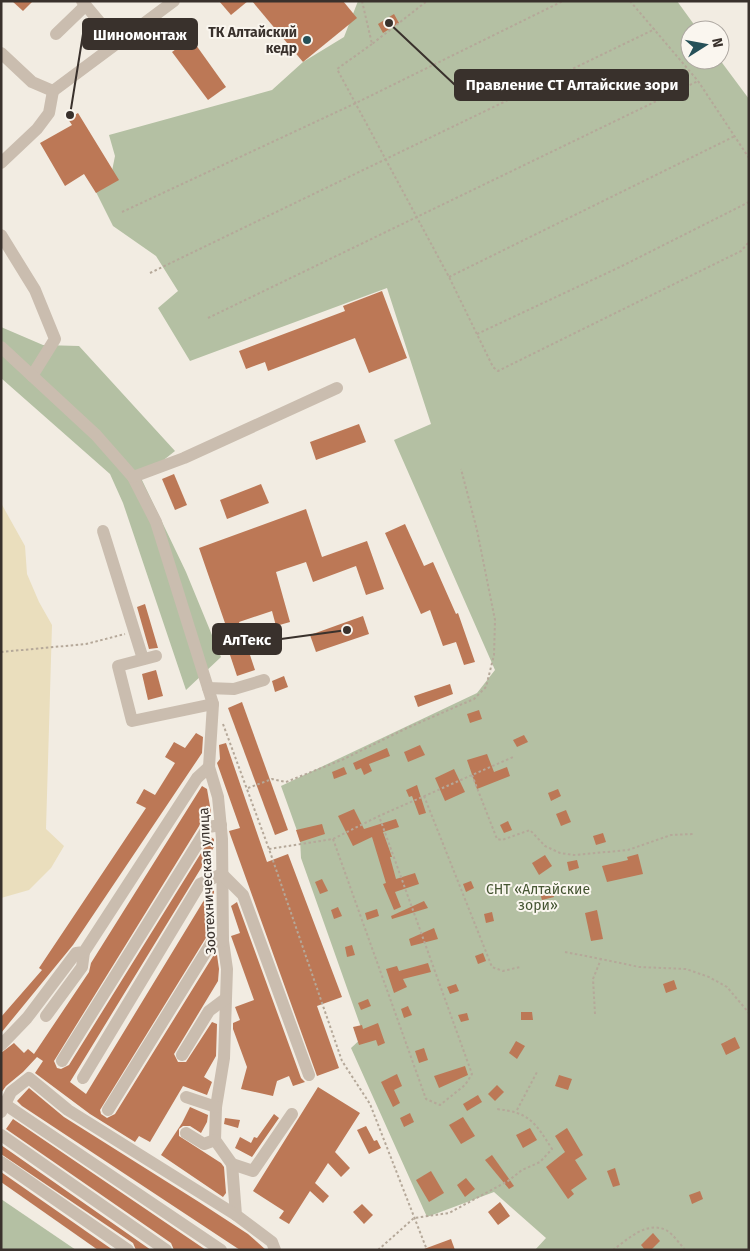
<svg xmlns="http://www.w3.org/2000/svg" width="750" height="1251" viewBox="0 0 750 1251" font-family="'Fira Sans',sans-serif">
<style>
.green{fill:#b4c0a3}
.sand{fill:#eadebd}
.building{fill:#bc7856}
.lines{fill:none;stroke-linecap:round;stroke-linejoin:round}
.path{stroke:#b5a899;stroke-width:2;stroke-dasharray:2.5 2.5;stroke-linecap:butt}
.minor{stroke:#cabdaf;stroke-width:12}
.poi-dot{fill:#255058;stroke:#faf6ef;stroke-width:2}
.labels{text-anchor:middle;stroke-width:4;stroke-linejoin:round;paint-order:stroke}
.poi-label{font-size:14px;font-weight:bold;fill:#39312c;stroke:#faf6ef;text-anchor:end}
.street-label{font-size:14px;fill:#39312c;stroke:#faf6ef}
.park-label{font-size:14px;fill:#455532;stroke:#faf6ef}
.leader{fill:none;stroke:#39312c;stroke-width:2}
.callout-dot{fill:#39312c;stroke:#faf6ef;stroke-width:2}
.callout{fill:#39312c;stroke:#39312c;stroke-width:2}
.callout-label{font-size:15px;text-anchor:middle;font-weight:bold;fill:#fff}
</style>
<rect width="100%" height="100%" fill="#f2ece2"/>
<g class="green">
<path d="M358 1H677L698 30H690V60H720L749 99V1250H535L546 1238 494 1192 427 1217 351 1048 364 1036 301 858 300 839 281 786 477 693 495 670 394 440 431 424 387 288 190 361 158 308 178 291 156 256 113 226 89 178 112 171 115 156 109 135 272 90 303 62 344 37Z"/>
<path d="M1 327 43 345 79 346 175 451 141 478 186 572 221 657 186 690 123 503 110 474 1 378Z"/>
<path d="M1 1199 76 1250H1Z"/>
</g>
<path class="sand" d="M1 503 25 546 27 574 39 602 52 625 46 829 64 846 51 868 29 890 1 898Z"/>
<g class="building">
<path d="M12 1H33L23 11Z"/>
<path d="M219 1H248L231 15Z"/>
<path d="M252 1H343L357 18 303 62Z"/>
<path d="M394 14 399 23 383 33 378 24Z"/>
<path d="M191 38 226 87 208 100 172 52Z"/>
<path d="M78 113 119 180 96 193 84 174 65 186 40 143 72 125 68 119Z"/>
<path d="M382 291 407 358 369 373 355 338 268 371 265 362 246 369 239 351 345 311 343 306Z"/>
<path d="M359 424 366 442 316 460 310 442Z"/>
<path d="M174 474 187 505 175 510 162 479Z"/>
<path d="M261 484 269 503 227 519 220 500Z"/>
<path d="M306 509 322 557 367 541 384 589 366 595 356 566 313 582 306 562 276 572 290 622 276 626 272 611 239 622 255 670 237 676 221 628 226 626 199 548Z"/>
<path d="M405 524 424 566 433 562 456 614 458 613 475 662 464 665 456 642 443 646 430 610 421 614 385 533Z"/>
<path d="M145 604 158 648H157L149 649 137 607Z"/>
<path d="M363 616 369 634 316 652 310 635Z"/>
<path d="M156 670 163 696 148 700 142 674Z"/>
<path d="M284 676 288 687 275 692 272 681Z"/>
<path d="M450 684 453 694 418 707 414 696Z"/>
<path d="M242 702 288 830 275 835 228 708Z"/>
<path d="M479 710 482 719 470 723 467 714Z"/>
<path d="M196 733 203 737 202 753 73 945 1 1033V1017L42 970 39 968 146 808 136 803 144 789 155 795 175 763 165 757 174 742 185 748Z"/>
<path d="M524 735 528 742 517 747 513 740Z"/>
<path d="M226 743 267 862 288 854 342 997 317 1006 339 1068 317 1076 230 834 229 831 240 828 217 763 220 759 219 745Z"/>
<path d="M420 745 425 755 408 762 404 752Z"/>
<path d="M387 748 390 756 369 764 372 771 364 775 361 768 356 770 353 763Z"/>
<path d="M487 754 494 772 507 767 510 776 477 789 467 760Z"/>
<path d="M344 767 347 774 334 779 332 772Z"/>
<path d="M454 769 465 792 445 801 435 778Z"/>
<path d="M417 785 426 813 419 815 412 796 409 797 406 790Z"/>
<path d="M202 786 207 789 211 812 201 823 54 1061 57 1068 61 1069 69 1065 211 837 214 839V847L70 1082 86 1094 212 887 214 889V903L209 911 215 909V923L100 1110 101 1114 107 1118 115 1114 215 953 217 955 219 969 218 981 174 1054 178 1062H186L212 1022 217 1024 216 1056 204 1077 212 1082 207 1095 183 1086 150 1142 139 1136 135 1142 90 1114 35 1073 43 1061 37 1057 23 1072 6 1086 1 1093V1053L14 1043 24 1053 28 1049 34 1054 89 972 91 963Z"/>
<path d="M558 789 561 796 551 801 548 793Z"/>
<path d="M354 809 364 829 396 819 399 827 383 832 392 857H390L396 879 415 873 419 884 395 892 401 907 394 910 383 884 386 883 372 837 353 846 338 816Z"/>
<path d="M566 810 571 822 561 826 556 814Z"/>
<path d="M508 821 512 830 504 833 500 825Z"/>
<path d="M322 824 325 834 300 842 296 830Z"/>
<path d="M603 833 606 842 596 845 593 836Z"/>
<path d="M638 854 643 874 607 882 602 866 628 860 627 857Z"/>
<path d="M545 855 552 866 539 875 532 863Z"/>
<path d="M577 860 579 868 569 871 567 862Z"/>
<path d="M322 879 328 891 320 894 315 882Z"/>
<path d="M471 881 474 888 466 892 463 884Z"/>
<path d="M552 887 554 897 542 900 539 890Z"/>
<path d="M424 901 428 908 392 919 391 916Z"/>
<path d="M237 902 301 1078 305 1082 293 1086 289 1076 277 1081 273 1096 241 1089 247 1067 233 1029V1023L240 1020 235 1007 254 1000 231 936 240 933 231 906Z"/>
<path d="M338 907 342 916 334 919 331 910Z"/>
<path d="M377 909 379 916 367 920 365 913Z"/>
<path d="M597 910 603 939 591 941 585 913Z"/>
<path d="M492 912 494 921 486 923 484 914Z"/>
<path d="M434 928 438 939 411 946 409 939Z"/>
<path d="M352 945 355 955 347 957 345 947Z"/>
<path d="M483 953 486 961 478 964 475 956Z"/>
<path d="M428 963 431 972 403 979 407 987 394 993 386 969 397 966 399 971Z"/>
<path d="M674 980 677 989 666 993 663 984Z"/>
<path d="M456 984 459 991 450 994 447 987Z"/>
<path d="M368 999 371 1006 361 1010 358 1003Z"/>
<path d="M408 1006 412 1015 404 1018 401 1009Z"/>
<path d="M521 1012H532L533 1020H521Z"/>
<path d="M467 1013 469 1020 461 1022 458 1015Z"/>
<path d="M378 1023 385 1043 378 1046 376 1040 359 1045 353 1027 362 1025 363 1029Z"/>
<path d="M735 1037 740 1048 726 1055 721 1044Z"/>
<path d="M516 1041 525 1046 517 1059 509 1053Z"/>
<path d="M424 1048 428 1060 419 1063 415 1051Z"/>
<path d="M465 1066 468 1075 439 1088 434 1076Z"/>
<path d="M397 1074 402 1086 394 1090 400 1103 393 1107 381 1082Z"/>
<path d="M559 1075 572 1079 568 1090 555 1086Z"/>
<path d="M497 1085 504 1092 495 1101 488 1094Z"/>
<path d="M318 1087 360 1113 335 1152 350 1168 341 1177 328 1163 315 1183 329 1196 323 1203 310 1191 289 1224 279 1218 284 1211 253 1191Z"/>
<path d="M29 1088 64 1117 199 1202 248 1234 266 1250H240L22 1106 17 1101Z"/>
<path d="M478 1095 482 1102 467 1111 463 1104Z"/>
<path d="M190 1107 208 1115 207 1122 201 1133 190 1126H183L179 1129V1136L221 1163 224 1167 226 1193 223 1197 161 1155 182 1123Z"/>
<path d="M410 1113 414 1122 404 1127 400 1118Z"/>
<path d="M274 1114 279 1118 252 1157 235 1148 240 1137 251 1143 254 1137 257 1138Z"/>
<path d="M463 1117 475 1136 461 1144 449 1125Z"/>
<path d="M225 1118 240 1120 238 1128 224 1124Z"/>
<path d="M13 1119 206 1250H174L171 1243 6 1129Z"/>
<path d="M366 1126 374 1141 377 1140 381 1148 369 1154 357 1130Z"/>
<path d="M530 1128 537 1140 523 1148 516 1135Z"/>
<path d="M567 1128 583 1155 575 1160 587 1179 571 1190 574 1194 568 1199 546 1167 565 1152 555 1136Z"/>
<path d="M1 1145 151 1250H136L133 1243 1 1154Z"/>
<path d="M492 1155 514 1186 509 1189 485 1160Z"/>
<path d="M615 1168 620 1185 613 1187 607 1171Z"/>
<path d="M431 1171 444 1193 429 1202 416 1180Z"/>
<path d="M1 1172 113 1250H98L1 1182Z"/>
<path d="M466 1178 475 1189 465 1197 457 1185Z"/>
<path d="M700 1191 703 1199 692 1204 689 1195Z"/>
<path d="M500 1202 510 1216 498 1225 488 1212Z"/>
<path d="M362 1204 373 1215 364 1224 353 1212Z"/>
<path d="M653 1233 660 1241 651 1250H645L641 1245Z"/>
<path d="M451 1239 455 1250H424V1249Z"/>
</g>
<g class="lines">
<g class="path">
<path d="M362 1 372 44 427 1"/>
<path d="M630 1 698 81 749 158"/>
<path d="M372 44 337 69 449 277 493 367 498 371 741 251 749 242"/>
<path d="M122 212 356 103 563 1"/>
<path d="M150 273 655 29"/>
<path d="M449 277 735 136"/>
<path d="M208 318 698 81"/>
<path d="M477 334 622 266 749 202"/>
<path d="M1 652 86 644 125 634"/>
<path d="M223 724 269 849 342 1061 370 1104 427 1250"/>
<path d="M472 775 497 839 502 840 530 830 545 846 560 853 574 855 628 850 671 835 693 834"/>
<path d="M248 788 272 779 286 782 344 759 405 729 474 699 486 687 494 655 495 620 477 530 461 469"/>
<path d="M424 796 492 967 503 971 520 967"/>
<path d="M333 839 426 1099 440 1105 465 1085 472 1074 379 816"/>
<path d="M269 849 333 839 379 816 513 757"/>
<path d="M565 952 601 959"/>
<path d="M595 1014 593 979 601 959 639 967 686 969 709 977 727 987 749 1013"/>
<path d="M517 1110 537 1072"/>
<path d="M378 1250 414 1218 449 1213 508 1181 522 1170 540 1162 552 1149C535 1122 529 1112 496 1109"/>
<path d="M613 1250C628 1239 646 1221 666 1230 673 1234 680 1244 685 1250"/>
</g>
<g class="minor">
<path d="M82 1 118 44"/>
<path d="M56 34 85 6"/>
<path d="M1 53 32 82 53 91"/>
<path d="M53 91 174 1"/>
<path d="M1 163 37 129 49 113 53 91"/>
<path d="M1 235 35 290 55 339 32 376"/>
<path d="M1 347 96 435 133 477 156 522 213 704 209 767 218 797 222 839 223 941 227 969 224 1058 216 1107 215 1140 232 1164 236 1215 272 1242 275 1250"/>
<path d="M133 477 184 458 337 388"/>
<path d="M103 531 143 659"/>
<path d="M156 656 118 666 132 721 213 704"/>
<path d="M208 688 234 689 264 680"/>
<path d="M46 1016 82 967 84 952"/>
<path d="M1 1045 27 1018 76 953 84 952 197 778 209 767"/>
<path d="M182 1055 209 1011 225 999"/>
<path d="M62 1061 208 827 221 825"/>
<path d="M83 1078 200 884 222 874 243 895 309 1075"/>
<path d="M186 1097 216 1107"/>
<path d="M6 1105 221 1250"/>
<path d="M108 1110 212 942 223 941"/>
<path d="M1 1112 11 1092 29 1078 68 1110 236 1215"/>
<path d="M186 1133 204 1144 215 1140"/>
<path d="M1 1135 166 1250"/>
<path d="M1 1162 128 1250"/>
<path d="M232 1164 253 1171 292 1114"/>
</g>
</g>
<circle class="poi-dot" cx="307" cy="40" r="5"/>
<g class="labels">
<g class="poi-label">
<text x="297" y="37">ТК Алтайский<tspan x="297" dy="16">кедр</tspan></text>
</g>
<g class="street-label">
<text transform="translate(207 881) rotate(-93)" y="5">Зоотехническая улица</text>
</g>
<g class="park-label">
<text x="538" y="894">СНТ «Алтайские<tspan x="538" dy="16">зори»</tspan></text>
</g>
</g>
<path class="leader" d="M70 115L83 34M389 23L455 85M347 630L281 639"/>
<g class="callout-dot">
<circle cx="70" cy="115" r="5"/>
<circle cx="389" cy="23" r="5"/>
<circle cx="347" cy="630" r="5"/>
</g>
<g class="callout">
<rect x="83" y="19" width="114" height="30" rx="5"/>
<rect x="455" y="70" width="233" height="30" rx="5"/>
<rect x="213" y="624" width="68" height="30" rx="5"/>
</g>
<g class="callout-label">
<text x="140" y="40">Шиномонтаж</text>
<text x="572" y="90">Правление СТ Алтайские зори</text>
<text x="247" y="645">АлТекс</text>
</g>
<rect width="750" height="1251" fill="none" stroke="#39312c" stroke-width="5"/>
<g transform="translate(705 45) rotate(79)"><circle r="24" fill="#faf6ef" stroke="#ada7a1"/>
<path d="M0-4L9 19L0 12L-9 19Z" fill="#255058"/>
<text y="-8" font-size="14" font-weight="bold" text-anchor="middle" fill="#39312c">N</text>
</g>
</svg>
